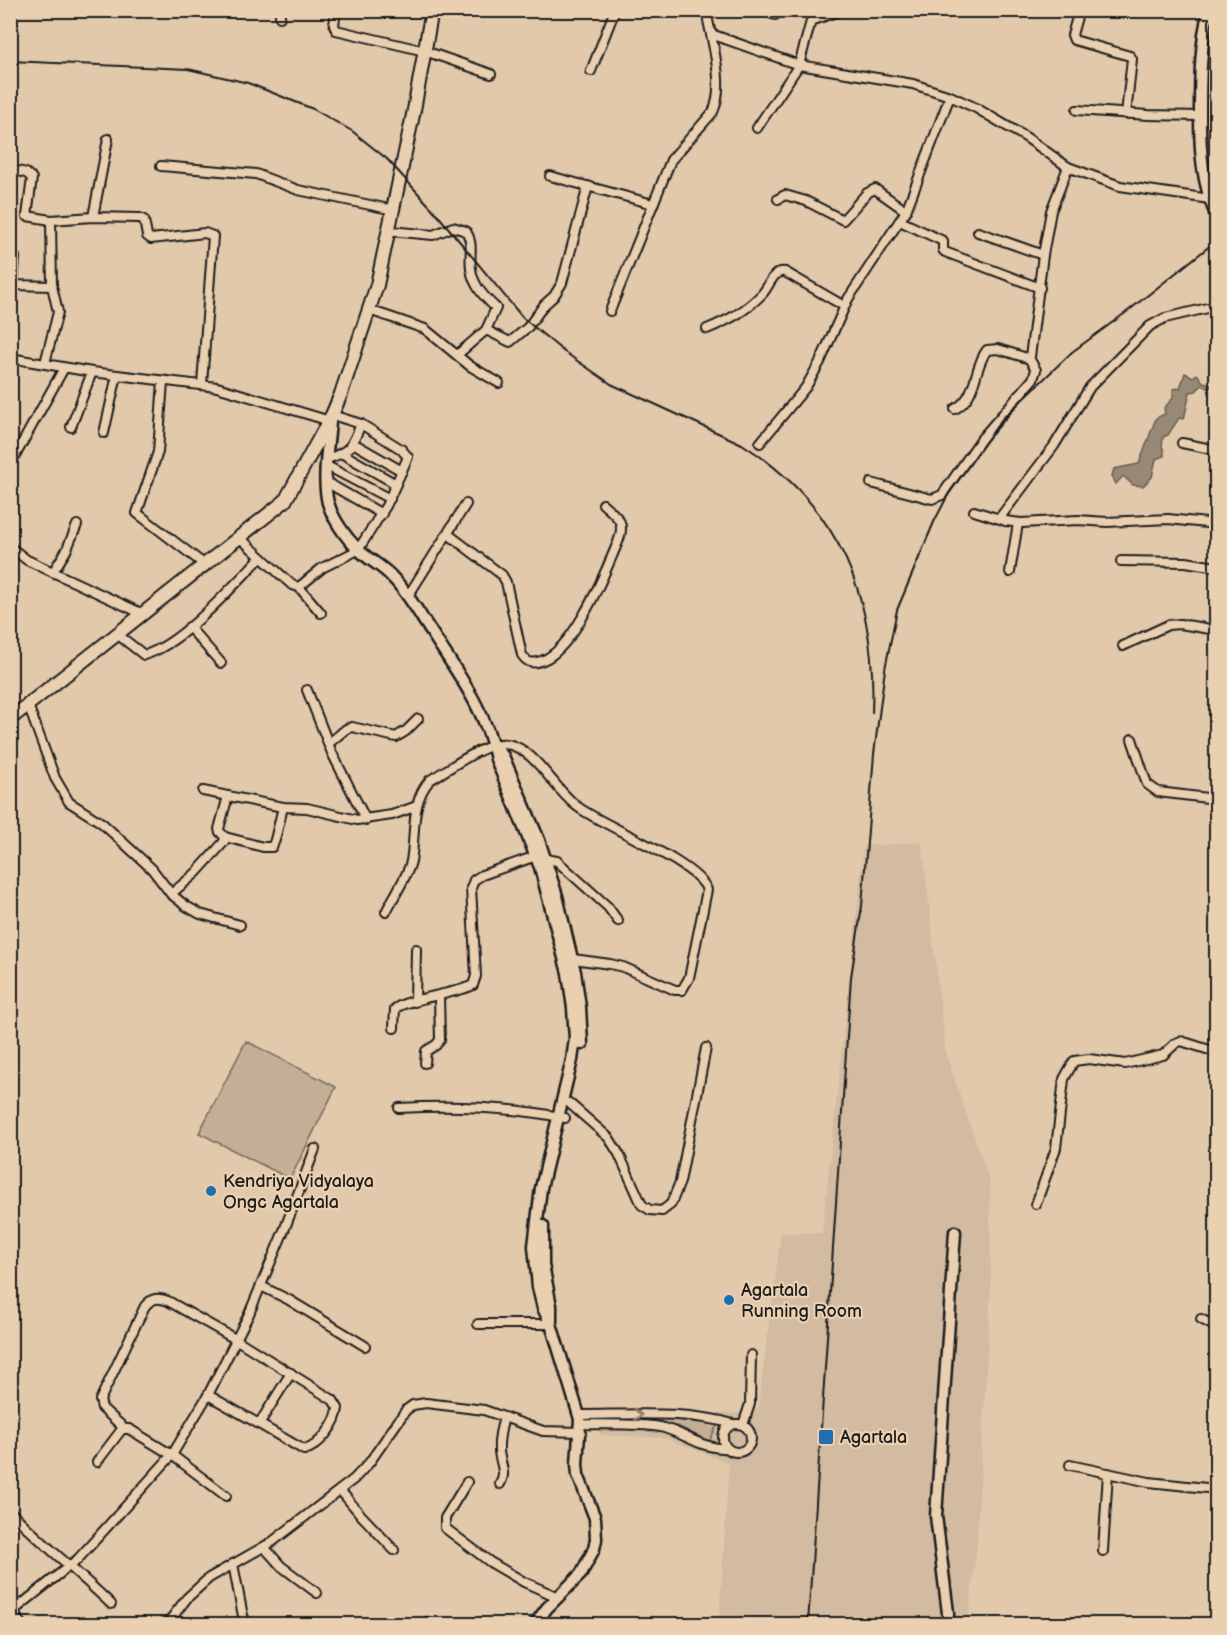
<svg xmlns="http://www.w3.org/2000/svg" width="1227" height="1635" viewBox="0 0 1227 1635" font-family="'Balsamiq Sans',sans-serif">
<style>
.built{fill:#d2bba0}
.green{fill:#c4af96;stroke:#706659;stroke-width:1.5}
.water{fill:#988976;stroke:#665d52;stroke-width:1.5}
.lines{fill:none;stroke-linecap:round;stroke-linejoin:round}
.street-casing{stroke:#1c1c1c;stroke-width:12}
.secondary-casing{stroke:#1c1c1c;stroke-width:15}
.primary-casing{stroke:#1c1c1c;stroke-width:16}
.street{stroke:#ead0b1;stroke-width:8}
.secondary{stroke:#ead0b1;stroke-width:10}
.primary{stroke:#ead0b1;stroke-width:12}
.rail{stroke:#1c1c1c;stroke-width:2}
.oneway{stroke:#8d7f6e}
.poi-dot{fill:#1f6fb2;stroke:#ead0b1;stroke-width:2}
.labels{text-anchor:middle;stroke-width:4.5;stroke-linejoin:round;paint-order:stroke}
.poi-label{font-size:18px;fill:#1c1c1c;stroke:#ead0b1;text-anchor:start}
</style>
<rect width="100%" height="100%" fill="#e2c9ab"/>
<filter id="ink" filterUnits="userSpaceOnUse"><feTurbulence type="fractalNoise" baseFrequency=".0167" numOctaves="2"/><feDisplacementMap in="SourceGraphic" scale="12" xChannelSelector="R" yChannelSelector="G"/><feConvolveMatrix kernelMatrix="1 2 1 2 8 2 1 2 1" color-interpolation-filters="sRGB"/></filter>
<g filter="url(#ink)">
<path class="built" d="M922 842 946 1055 990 1183 991 1286 976 1554 968 1624H719L729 1463 665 1438 600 1435 598 1413H744L758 1409 781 1233H822L864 846Z"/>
<g class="green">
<path d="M246 1041 336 1087 290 1179 199 1133Z"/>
<path d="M589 1418 667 1419 717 1425 709 1442 680 1427 665 1424 588 1421Z"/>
</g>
<path class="water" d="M1185 373 1193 377 1197 374 1203 382 1213 385 1208 388 1202 385 1196 391 1190 392 1184 419 1179 418 1168 435 1163 437 1162 447 1164 450V456L1156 459 1152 477 1143 486 1133 485 1123 476 1116 484 1112 476 1114 469 1139 464 1156 418 1165 414 1164 408 1173 398V389L1180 388Z"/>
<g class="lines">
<defs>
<g id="street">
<path d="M336 10 334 25 336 30 425 51 491 74"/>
<path d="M762 10 775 15"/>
<path d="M1079 10 1072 35 1074 40 1130 56 1132 59 1126 114"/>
<path d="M1119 10H1120"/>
<path d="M280 17V10"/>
<path d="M711 34 799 65 913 84 950 96 976 108 1027 138 1068 167 1120 186 1210 199"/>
<path d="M591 71 615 10"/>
<path d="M1077 110 1148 115 1200 116"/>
<path d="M757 128 799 65 811 21 841 10"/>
<path d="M161 166 256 174 298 190 394 210"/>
<path d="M10 169 26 173 32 178 27 216 51 220"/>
<path d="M550 176 653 204"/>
<path d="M778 199 785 195 806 201 843 220 867 193 875 189 906 211"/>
<path d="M93 217 108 139"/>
<path d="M900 221 943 241V250L945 252 1040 288"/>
<path d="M390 231 433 235 453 227 466 231C474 244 469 255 471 269 473 285 484 297 496 308L486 330"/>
<path d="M978 232 1043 255"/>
<path d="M15 257 13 285 52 286"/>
<path d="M1216 306 1165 318 1150 326 1090 387 1054 446 1001 516 1005 521 1021 523 1078 520 1107 522 1168 519 1216 524"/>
<path d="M369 310 425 329 470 366 499 383"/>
<path d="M610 311 671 160 713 112C726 85 711 39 706 10"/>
<path d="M707 329C729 320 746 311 763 293 770 285 773 270 785 272L844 306"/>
<path d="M457 355 486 330 510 342 528 327 544 305 554 296 562 283 588 186"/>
<path d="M10 358 92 372 217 387 330 421"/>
<path d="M45 363 58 312 52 286 51 220 93 217 140 218 144 220 147 236 151 239 205 233 213 236 202 384"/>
<path d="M163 381 158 452 137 513 205 565"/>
<path d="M955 409C978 396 973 368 987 350L998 349 1027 358 1030 357 1043 255 1051 211 1068 167"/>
<path d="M71 427 92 372"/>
<path d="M104 433 117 375"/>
<path d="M353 443 402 471"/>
<path d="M760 443 806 387 820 362 848 299 906 211 950 96"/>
<path d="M1182 443 1216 450"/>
<path d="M343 454 396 484"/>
<path d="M327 459C351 451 352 446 361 424"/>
<path d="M10 465 64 368"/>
<path d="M327 466 390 499"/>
<path d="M326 482 382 514"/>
<path d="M871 483 932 499 942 495 982 438 1033 379 1036 370 1029 358"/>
<path d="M974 511 1003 520"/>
<path d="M448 534 502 575 506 582 522 655C526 661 530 664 537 662 572 656 605 573 618 542 626 522 618 517 603 504"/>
<path d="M239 537 292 585 299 587 322 568 358 550 386 506 408 457 401 449 361 424 332 415"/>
<path d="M10 547 27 560 143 614"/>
<path d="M1121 561 1186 562 1216 567"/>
<path d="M53 572 66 551 77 525"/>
<path d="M1010 572 1018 523"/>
<path d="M299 587 321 613"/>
<path d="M408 596 466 504"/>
<path d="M189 627 221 663"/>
<path d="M117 634 144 655C180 646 234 585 261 557"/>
<path d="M1123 646 1168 625 1180 624 1216 630"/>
<path d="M307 690 332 753 366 820"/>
<path d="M28 705 55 778 69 802 102 823 152 869 171 894 186 906 200 914 240 925"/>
<path d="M1132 739 1147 784 1158 792 1216 799"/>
<path d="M328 744 346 729 352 727 396 737 406 731 418 719"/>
<path d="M203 791 283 807 307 808 357 820 392 815 417 806"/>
<path d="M225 837 263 847H272L275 840 283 807"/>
<path d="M546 859 557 861 608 907 618 921"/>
<path d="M171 894 196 873 224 842 225 837 220 832 219 829 228 796"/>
<path d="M386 912C393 897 408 876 411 861 416 834 410 802 430 780 448 770 488 740 507 744 536 749 554 790 578 807 603 826 698 863 707 890L689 978 682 990H675L623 967 610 964 573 959"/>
<path d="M415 1002 416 949"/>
<path d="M394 1028 395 1009C404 999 457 994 473 985L476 976 471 888 474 880 482 875 536 856"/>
<path d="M425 1063 426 1051 436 1045 440 1040 439 996"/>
<path d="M569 1103 609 1138 619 1154 642 1205 650 1210 662 1211 671 1204 680 1182 706 1048"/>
<path d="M399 1108C454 1105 511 1107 565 1118"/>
<path d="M1036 1204 1056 1148 1064 1079 1074 1061 1089 1059 1125 1064 1163 1055 1176 1043 1181 1041 1216 1052"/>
<path d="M261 1286 289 1300 365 1346"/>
<path d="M1201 1319 1216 1327"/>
<path d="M478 1324H551"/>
<path d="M208 1395 259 1424 291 1373"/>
<path d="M579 1415C630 1415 684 1410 733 1424"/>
<circle cx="737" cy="1438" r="14"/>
<path d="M581 1424C607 1425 635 1423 660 1427 683 1432 703 1450 727 1448"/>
<path d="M743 1425 750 1404 751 1355"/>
<path d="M124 1428 102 1408 100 1400 145 1306C152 1298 158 1297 168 1301L237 1340 333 1400 338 1408C337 1423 319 1447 304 1450L259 1424"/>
<path d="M97 1462 122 1429H129L172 1455 226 1496"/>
<path d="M1070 1465 1149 1482 1216 1489"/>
<path d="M467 1482 445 1518V1528L490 1562 524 1582 558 1597"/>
<path d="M500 1484C507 1472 500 1464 499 1451 498 1439 501 1428 504 1417"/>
<path d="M340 1490 361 1515 394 1550"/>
<path d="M10 1511C42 1544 78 1572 111 1604"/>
<path d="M264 1547 281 1566 317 1593"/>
<path d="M1103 1551 1108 1473"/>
<path d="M233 1564 243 1616 247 1624"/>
<path d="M12 1612 78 1559 172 1455 208 1395 249 1314 285 1228 315 1149"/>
<path d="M427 1622 430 1624"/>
<path d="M167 1624 187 1598 209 1578 272 1542 354 1479 369 1463 406 1410 413 1405 426 1403 484 1410 543 1431 581 1432"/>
</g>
<g id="secondary">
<path d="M1209 10C1200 45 1200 80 1200 116 1200 151 1202 182 1216 215"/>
<path d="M330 422C328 447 322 478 328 503 333 519 346 538 358 549 368 560 383 566 393 578 408 593 418 612 430 630 455 669 487 712 496 759L540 867 568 973 573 1008 575 1039 572 1060 541 1188 534 1246 538 1287 543 1308 551 1324 580 1419 577 1464 578 1475 595 1518 596 1539 594 1549 581 1574 547 1608 535 1624"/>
<path d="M494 746 503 756 539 840 557 896 575 972 580 1007 582 1044"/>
<path d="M543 1226V1265L551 1306V1321"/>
<path d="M10 1611 20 1624"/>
<path d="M948 1624V1613L936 1516 955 1232"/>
</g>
<path id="primary" d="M10 719 285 501 332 415 341 394 377 285 414 110 432 10"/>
</defs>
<use href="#street" class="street-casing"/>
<use href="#secondary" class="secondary-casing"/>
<use href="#primary" class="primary-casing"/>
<use href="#street" class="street"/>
<use href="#secondary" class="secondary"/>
<use href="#primary" class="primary"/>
<g class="rail">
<path d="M10 61 188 69 248 83 313 109 352 131 387 159 436 213 523 318 563 351 611 384 742 444C841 507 877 599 872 713"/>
<path d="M808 1624 851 977 862 906 874 754 885 669 897 610 934 522 949 493 1002 419 1072 352 1128 311 1216 241"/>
</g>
</g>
<defs><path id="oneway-chevron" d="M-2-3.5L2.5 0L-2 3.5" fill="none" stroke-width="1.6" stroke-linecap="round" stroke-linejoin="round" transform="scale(1.5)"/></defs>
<use class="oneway" href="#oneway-chevron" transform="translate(638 1415) rotate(-1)"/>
</g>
<g class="poi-dot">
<circle cx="211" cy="1191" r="6"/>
<circle cx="729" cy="1300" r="6"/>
<rect x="818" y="1429" width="16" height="16" rx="3"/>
</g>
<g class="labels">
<g class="poi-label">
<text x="223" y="1187">Kendriya Vidyalaya<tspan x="223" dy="21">Ongc Agartala</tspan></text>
<text x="741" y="1296">Agartala<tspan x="741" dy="21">Running Room</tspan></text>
<text x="840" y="1443">Agartala</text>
</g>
</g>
<rect width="1227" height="1635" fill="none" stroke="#ead0b1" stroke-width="36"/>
<rect x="18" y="18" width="1191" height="1599" fill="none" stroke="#1c1c1c" stroke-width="2" filter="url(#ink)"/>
</svg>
